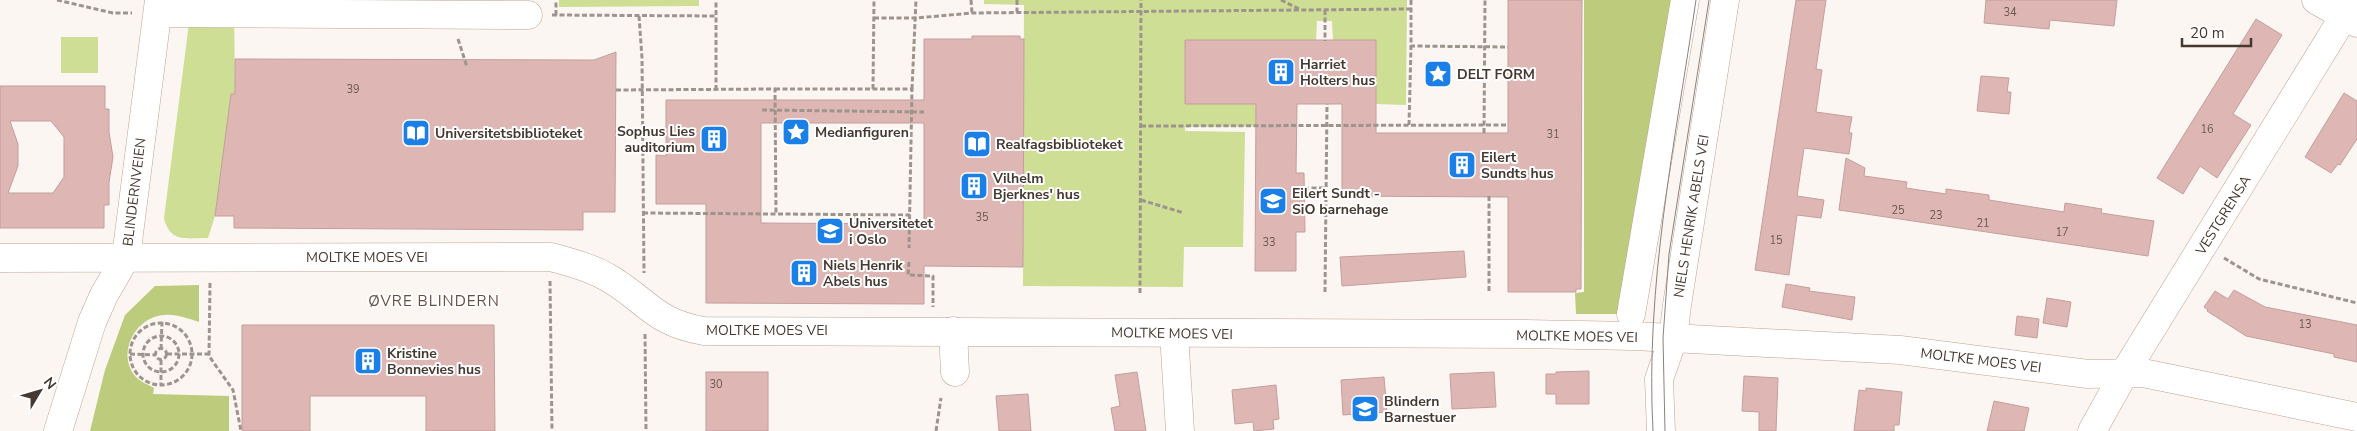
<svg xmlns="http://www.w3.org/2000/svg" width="2357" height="431" viewBox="0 0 2357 431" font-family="'Nunito Sans',sans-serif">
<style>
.green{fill:#cede94}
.forest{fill:#bccc7c}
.building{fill:#deb7b5;stroke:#c49e9c;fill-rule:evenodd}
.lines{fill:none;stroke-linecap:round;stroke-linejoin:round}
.minor-casing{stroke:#c0a28f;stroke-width:29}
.path{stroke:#9e948e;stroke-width:3;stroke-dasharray:5 2.5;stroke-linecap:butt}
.minor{stroke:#fff;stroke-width:28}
.tram{stroke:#8c817b;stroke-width:1}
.labels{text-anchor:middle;stroke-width:4;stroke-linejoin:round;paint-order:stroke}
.number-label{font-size:11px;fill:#6b5851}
.poi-label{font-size:14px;font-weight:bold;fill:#453830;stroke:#fff;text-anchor:start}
.street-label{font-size:14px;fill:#453830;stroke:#fff}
.neighbourhood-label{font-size:15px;letter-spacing:1px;fill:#694e3d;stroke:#fff}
</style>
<rect width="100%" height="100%" fill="#fcf6f2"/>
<g class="green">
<path d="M192 0H436L438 8 234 5 235 94 231 95 215 216 208 238C186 238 170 243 164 218Z"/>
<path d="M559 0H699V6L559 7Z"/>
<path d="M984 0H1407L1406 105 1376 104V41H1333L1332 21H1317L1316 41 1296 104V126L1185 127V131L1245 132 1243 247H1184L1183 287 1023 286 1024 5 984 4Z"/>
<rect x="61" y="37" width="37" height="36"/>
</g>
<g class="forest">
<path d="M1584 0H1679L1621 314H1576L1575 293 1584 292Z"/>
<path d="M199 285V322C189 319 176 314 165 315 135 316 115 355 137 378 141 382 149 385 154 388L153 394 229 396V431H90L105 370 125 315 155 286Z"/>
</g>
<g class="building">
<path d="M1508 0H1582L1581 289H1576V292H1508V197L1342 196V104H1297L1296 173H1304L1305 232H1296V271H1255L1256 104H1185V40H1376V133H1508Z"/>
<path d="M1796 0H1826L1816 69 1822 70 1816 112 1852 117 1849 133H1852L1849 154 1804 148 1797 196 1824 200 1821 218 1797 215 1789 275 1755 270Z"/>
<path d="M1986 0H2117L2114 26 2050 20 2049 29 1984 23Z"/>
<path d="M2256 19 2282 35 2233 114 2251 125 2217 178 2200 166 2183 194 2157 178Z"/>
<path d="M972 36H1020V39H1024L1023 267 924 266V304L706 303V204H656V155L666 156V100H924V39H972ZM761 123H924V224L761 223Z"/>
<path d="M616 52 615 212H583V230L234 228V216H215L231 94H235V59L594 60Z"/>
<path d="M1981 76 2009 78 2007 92H2011L2009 114 1977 111Z"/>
<path d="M0 86H105V109H109V132L113 157 109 182V205H104V228H0ZM10 121H51L64 137V177L53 193H8L18 166V144Z"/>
<path d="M2344 93 2357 101V139L2340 165 2338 164 2331 173 2305 157Z"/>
<path d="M1846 158 1865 168 1864 176 1907 182 1906 188 1946 194V189L1989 195V200L2064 212 2065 203 2102 209 2101 213 2154 221 2148 256 1839 210Z"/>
<path d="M1464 251 1466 277 1342 286 1340 257Z"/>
<path d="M1786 284 1810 288 1809 291 1855 297 1852 320 1782 307Z"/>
<path d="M2234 290 2265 307 2357 325V362L2334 357V354L2246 336 2207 311 2208 310 2204 307 2215 291 2228 299Z"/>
<path d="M2047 298 2071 302 2067 327 2043 323Z"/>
<path d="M2017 316 2039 319 2037 338 2015 335Z"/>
<path d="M242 325H494L495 431H426V396H310V431H242Z"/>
<path d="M1589 371V404H1556V394H1546V374H1556V372Z"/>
<rect x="706" y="372" width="62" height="59"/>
<path d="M1137 372 1146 431H1115L1111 408 1120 406 1115 375Z"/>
<path d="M1494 372 1496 407 1452 409 1450 374Z"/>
<path d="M1744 376 1778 378 1776 431H1759V412L1742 411Z"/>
<path d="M1384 377 1387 412 1343 415 1341 380Z"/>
<path d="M1276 385 1279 419 1273 420 1274 429 1254 431 1253 422 1235 424 1232 390Z"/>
<path d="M1866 388 1902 392 1899 425H1894V431H1854L1859 390 1866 391Z"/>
<path d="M1028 394 1031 431H999L996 396Z"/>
<path d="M1994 401 2029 408 2024 431H1987Z"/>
</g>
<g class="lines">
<defs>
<g id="minor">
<path d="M2316 0 2357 23"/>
<path d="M158 13 528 15"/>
<path d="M0 258 551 257C572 263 593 268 612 280 649 303 656 323 704 331L1525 334 1634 336 1900 350 2088 374 2143 373 2357 417"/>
<path d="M1631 314 1685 0"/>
<path d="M953 331 955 372"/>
<path d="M1174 333 1180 431"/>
<path d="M58 431 92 322 104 295 126 257 159 0"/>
<path d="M1661 431 1659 379 1673 339 1677 305 1725 0"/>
<path d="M2092 431 2125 372 2354 0"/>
</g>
</defs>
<use href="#minor" class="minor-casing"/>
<g class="path">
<path d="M57 0 113 13H132"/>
<path d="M971 0 972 13"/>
<path d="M1017 0V13"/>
<path d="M1281 0 1301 10"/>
<path d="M1411 0V46L1508 47"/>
<path d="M1325 10V41"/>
<path d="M552 15 716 16"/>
<path d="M556 15V0"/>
<path d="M639 16 642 58 644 273"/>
<path d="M874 18H916L972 13 1411 9"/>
<path d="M458 39 467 67"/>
<path d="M775 89H912L909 248"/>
<path d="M873 89 874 0"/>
<path d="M912 89 916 0"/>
<path d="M616 90 775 89 776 215"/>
<path d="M716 90V0"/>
<path d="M762 110 924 112"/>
<path d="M1409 125 1411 46"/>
<path d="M1141 126 1508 125"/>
<path d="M1484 133 1485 0"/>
<path d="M1304 188H1326"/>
<path d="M1489 196V292"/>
<path d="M1141 200 1184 213"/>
<path d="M643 213 910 215"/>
<path d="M856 214V224"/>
<path d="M2224 258 2259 279 2357 303"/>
<path d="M909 262 908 275 933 276V307"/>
<path d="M550 281 552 431"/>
<path d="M210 283 209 356 233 390 241 431"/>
<path d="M1325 292 1327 104"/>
<path d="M1140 293 1141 0"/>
<circle cx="161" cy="354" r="31"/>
<path d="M645 334 646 431"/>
<circle cx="161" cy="354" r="18"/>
<circle cx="161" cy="354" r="5.5"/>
<path d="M161 349 162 322"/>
<path d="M130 354 156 355"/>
<path d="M167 354H209"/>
<path d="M161 360V385"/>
<path d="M936 431 941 398"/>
</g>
<use href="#minor" class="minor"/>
<g class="tram">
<path d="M1653 431C1645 285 1675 143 1696 0"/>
<path d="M1665 431 1663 338 1669 254 1709 0"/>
</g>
</g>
<defs>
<symbol id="building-square" viewBox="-11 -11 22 22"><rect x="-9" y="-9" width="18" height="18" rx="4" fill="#1a7fe7" stroke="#fff"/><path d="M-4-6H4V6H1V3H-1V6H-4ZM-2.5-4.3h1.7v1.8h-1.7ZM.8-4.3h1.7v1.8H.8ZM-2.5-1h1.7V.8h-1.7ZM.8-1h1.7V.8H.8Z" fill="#fff"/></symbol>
<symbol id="sight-square" viewBox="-11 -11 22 22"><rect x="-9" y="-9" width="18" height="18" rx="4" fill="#1a7fe7" stroke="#fff"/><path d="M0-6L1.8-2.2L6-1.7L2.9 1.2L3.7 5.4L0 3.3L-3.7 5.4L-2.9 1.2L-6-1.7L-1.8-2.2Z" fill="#fff"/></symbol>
<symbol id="library-square" viewBox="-11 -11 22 22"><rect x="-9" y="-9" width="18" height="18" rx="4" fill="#1a7fe7" stroke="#fff"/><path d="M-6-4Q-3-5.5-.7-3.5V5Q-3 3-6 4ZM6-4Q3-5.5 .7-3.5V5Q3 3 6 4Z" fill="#fff"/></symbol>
<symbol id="school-square" viewBox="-11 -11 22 22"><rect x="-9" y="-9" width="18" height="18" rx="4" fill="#1a7fe7" stroke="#fff"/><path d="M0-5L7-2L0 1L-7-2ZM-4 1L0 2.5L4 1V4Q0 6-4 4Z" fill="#fff"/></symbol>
<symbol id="university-square" viewBox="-11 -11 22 22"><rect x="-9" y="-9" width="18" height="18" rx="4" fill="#1a7fe7" stroke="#fff"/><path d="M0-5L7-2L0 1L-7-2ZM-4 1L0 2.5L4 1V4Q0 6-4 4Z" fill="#fff"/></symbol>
</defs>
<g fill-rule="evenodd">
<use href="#building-square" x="1265" y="56" width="32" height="32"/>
<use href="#sight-square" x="1422" y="58" width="32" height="32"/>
<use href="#sight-square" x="780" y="116" width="32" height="32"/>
<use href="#library-square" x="400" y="117" width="32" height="32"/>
<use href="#building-square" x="698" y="123" width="32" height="32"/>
<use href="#library-square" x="961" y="128" width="32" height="32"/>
<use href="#building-square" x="1446" y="149" width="32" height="32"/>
<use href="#building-square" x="958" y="170" width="32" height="32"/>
<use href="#school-square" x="1257" y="185" width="32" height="32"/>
<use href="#university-square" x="814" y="215" width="32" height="32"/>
<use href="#building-square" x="788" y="257" width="32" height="32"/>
<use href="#building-square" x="352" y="345" width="32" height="32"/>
<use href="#school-square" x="1349" y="393" width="32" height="32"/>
</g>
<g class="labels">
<g class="number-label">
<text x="2010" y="16">34</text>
<text x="353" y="93">39</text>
<text x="2207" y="133">16</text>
<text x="1553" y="138">31</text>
<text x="1898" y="214">25</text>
<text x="1936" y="219">23</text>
<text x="982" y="221">35</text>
<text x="1983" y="227">21</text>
<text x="2062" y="236">17</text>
<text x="1776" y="244">15</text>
<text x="1269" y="246">33</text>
<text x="2305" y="328">13</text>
<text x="716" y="388">30</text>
</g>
<g class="poi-label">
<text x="1300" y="69">Harriet<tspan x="1300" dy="16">Holters hus</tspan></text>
<text x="1457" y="79">DELT FORM</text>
<text x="695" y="136" text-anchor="end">Sophus Lies<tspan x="695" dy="16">auditorium</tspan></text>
<text x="815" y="137">Medianfiguren</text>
<text x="435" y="138">Universitetsbiblioteket</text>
<text x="996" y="149">Realfagsbiblioteket</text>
<text x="1481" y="162">Eilert<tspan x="1481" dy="16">Sundts hus</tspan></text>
<text x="993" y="183">Vilhelm<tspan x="993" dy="16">Bjerknes' hus</tspan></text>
<text x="1292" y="198">Eilert Sundt -<tspan x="1292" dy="16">SiO barnehage</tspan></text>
<text x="849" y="228">Universitetet<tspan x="849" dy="16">i Oslo</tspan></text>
<text x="823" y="270">Niels Henrik<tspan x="823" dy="16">Abels hus</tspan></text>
<text x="387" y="358">Kristine<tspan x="387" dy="16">Bonnevies hus</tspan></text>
<text x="1384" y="406">Blindern<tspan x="1384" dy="16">Barnestuer</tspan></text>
</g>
<g class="street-label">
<text transform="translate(134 192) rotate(-83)" y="5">BLINDERNVEIEN</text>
<text transform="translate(2223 215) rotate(-58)" y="5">VESTGRENSA</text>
<text transform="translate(1691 216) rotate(-81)" y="5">NIELS HENRIK ABELS VEI</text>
<text x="367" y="262">MOLTKE MOES VEI</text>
<text x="767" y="335">MOLTKE MOES VEI</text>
<text transform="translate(1172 333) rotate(1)" y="5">MOLTKE MOES VEI</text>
<text transform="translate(1577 336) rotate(1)" y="5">MOLTKE MOES VEI</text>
<text transform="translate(1981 360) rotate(7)" y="5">MOLTKE MOES VEI</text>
</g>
<g class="neighbourhood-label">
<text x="434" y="306">ØVRE BLINDERN</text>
</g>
</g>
<g transform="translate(40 391) rotate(52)" stroke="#ffffff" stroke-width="4" paint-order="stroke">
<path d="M0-4L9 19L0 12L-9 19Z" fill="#453830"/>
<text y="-8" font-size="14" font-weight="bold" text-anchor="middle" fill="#453830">N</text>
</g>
<path d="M2182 38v8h69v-8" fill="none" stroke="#453830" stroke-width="2.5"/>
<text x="2190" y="38" font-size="15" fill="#453830" stroke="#ffffff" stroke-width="4" paint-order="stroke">20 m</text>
</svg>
